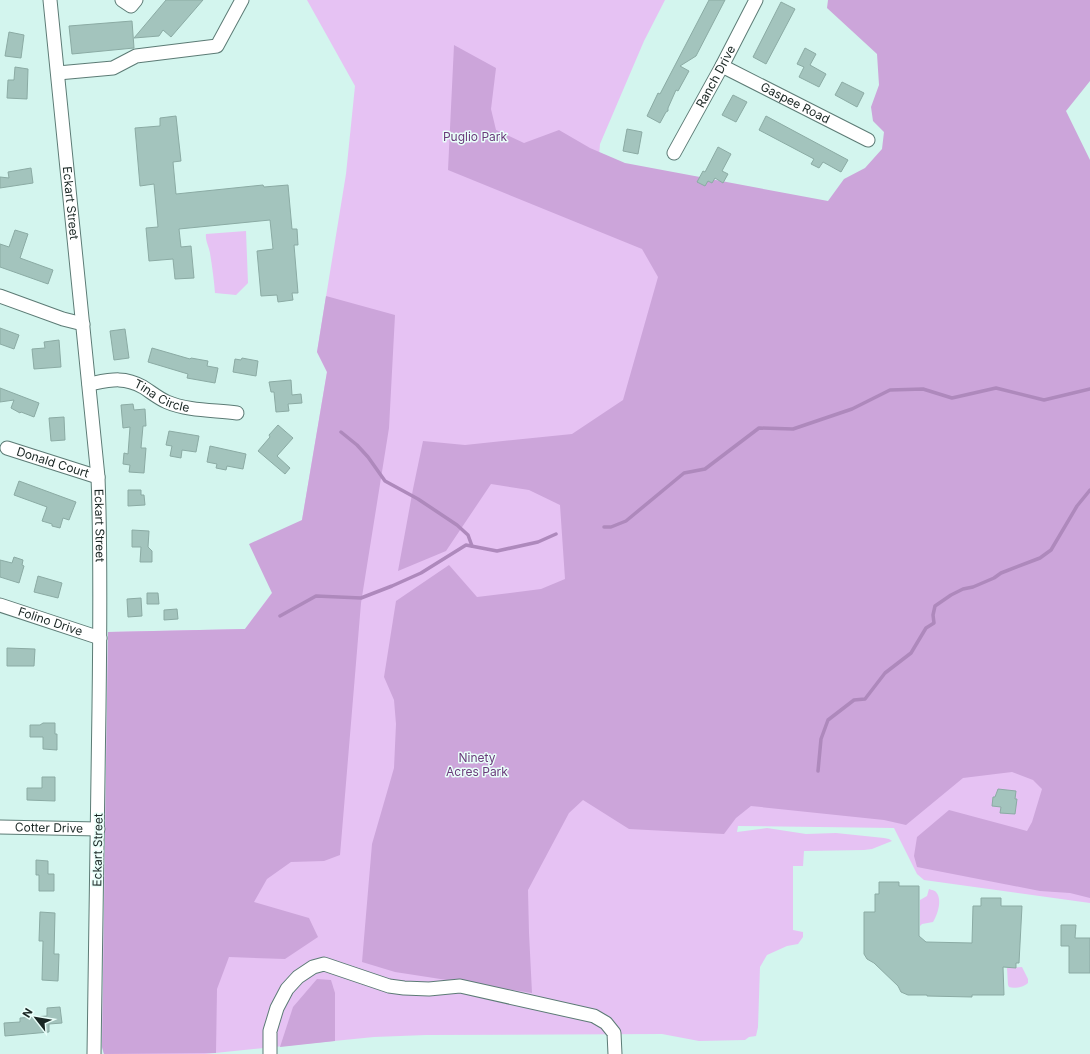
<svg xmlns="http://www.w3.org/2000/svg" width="1090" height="1054" viewBox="0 0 1090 1054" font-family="Inter,sans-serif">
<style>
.green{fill:#e6c2f3}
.forest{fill:#cca5da}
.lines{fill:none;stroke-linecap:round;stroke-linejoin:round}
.stream{stroke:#ae89bc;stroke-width:3.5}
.building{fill:#a3c4bd;stroke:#8baba4}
.minor-casing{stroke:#5c7b75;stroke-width:15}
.minor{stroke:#fff;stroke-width:13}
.labels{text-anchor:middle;stroke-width:3;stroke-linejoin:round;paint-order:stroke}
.street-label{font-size:12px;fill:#192623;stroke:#eafffa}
.park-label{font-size:12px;fill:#6a3b7b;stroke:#eafffa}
</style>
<rect width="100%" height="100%" fill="#d3f5ee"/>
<g class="green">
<path d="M307 0H665L644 41 600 144 597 180 865 217 1090 0 1063 111 1090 166V903L924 880 917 874 894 828 738 826 737 832 767 828 806 834 836 833 884 838 889 839 892 841 872 849 864 850 804 851 803 866H793V930L803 932V937L798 944 787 946 767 955 760 967 758 1027 756 1036 749 1037 745 1040 699 1041 662 1034 426 1035 374 1037 205 1054H104L102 1047 108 632 245 629 272 593 302 520 327 372 317 352 346 174 355 86Z"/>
<path d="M246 231 248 283 236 295 215 293C214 279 212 266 210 253 209 247 205 240 206 234Z"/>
<path d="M929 889C929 889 935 891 935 891 943 898 938 914 933 922L922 924 920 926V900L927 896Z"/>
<path d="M1022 967 1028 979V983C1024 987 1014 989 1009 987L1008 985 1007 968Z"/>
</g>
<g class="forest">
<path d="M828 0H1090V81L1066 111 1090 160V898L1070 893 1040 891 917 867 914 856 917 837 949 810 1027 831 1032 822 1042 789 1033 780 1012 772 963 778 906 825 884 820 751 806 736 818 724 834 629 829 583 800 569 813 528 890 529 933 532 993 395 972 362 962 372 844 394 768 396 724 394 700 384 677 396 601 449 565 477 597 541 589 565 579 560 505 529 490 491 484 446 551 398 571 413 489 423 441 465 445 572 434 623 400 658 277 642 249 448 170 454 45 496 68 491 109 496 130 524 143 559 130 590 148 625 163 828 201 844 179 865 168 882 149 884 132 873 121 871 107 879 85 877 54 827 8Z"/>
<path d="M326 296 395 315 389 428 361 603 340 855 324 861 291 862 267 879 254 902 309 918 318 937 285 959 229 957 217 989 216 1053 104 1054 102 1047 108 632 245 629 272 593 249 544 302 520 327 372 317 352Z"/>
<path d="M317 979 331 980 335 993V1041L280 1047 293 1007Z"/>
</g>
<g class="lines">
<g class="stream">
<path d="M341 432 357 445 368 457 385 481 418 499 457 525 468 535 472 546"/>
<path d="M604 527H611L626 521 684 473 705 469 759 428 793 429 852 409 890 390 923 389 952 398 996 388 1044 400 1090 389"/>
<path d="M280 616 316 596 361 598 392 586 421 573 466 545 497 551 538 542 556 534"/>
<path d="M818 771 821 739 828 720 854 700 865 699 885 673 911 653 926 628 934 623 933 615 935 606 951 595 963 589 973 587 994 578 1001 573 1040 558 1051 550 1077 506 1090 490"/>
</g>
</g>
<g class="building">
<path d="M166 0H203L171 37 163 30 159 36 134 38Z"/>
<path d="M709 0H725L696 56 680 66 689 71 678 91 676 90 668 108V111L666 112 660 123 647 116 658 93 660 94Z"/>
<path d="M781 2 795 9 766 64 753 57Z"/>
<path d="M132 21 134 48 72 54 69 26Z"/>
<path d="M9 32 24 35 21 58 5 56Z"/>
<path d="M805 48 816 54 810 65 826 74 819 87 799 77 804 67 797 64Z"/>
<path d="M15 67 28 69 27 99 7 98 8 80H14Z"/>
<path d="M842 82 864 93 857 107 835 95Z"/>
<path d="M733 95 747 102 736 122 722 115Z"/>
<path d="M176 116 181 161 173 162 176 194 263 185 264 187 288 185 292 229H297L298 245H294L298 293H292L293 300 278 302 277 295 261 296 257 251 273 249 270 220 179 229 181 247 191 246 194 278 175 279 173 259 149 261 146 228 158 227 154 184 140 186 135 128 160 126V118Z"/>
<path d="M766 116 848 160 841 172 823 162 819 168 811 164 814 159 759 130Z"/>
<path d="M627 129 642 132 638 154 623 151Z"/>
<path d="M718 147 731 154 722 171 728 174 723 183 715 178 712 183 708 181 705 186 697 182 703 171 705 172Z"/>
<path d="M31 168 33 183 0 188V177L9 178 8 172Z"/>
<path d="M15 230 28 234 20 258 53 270 48 284 0 267V244L9 247Z"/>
<path d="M0 328 19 335 14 349 0 344Z"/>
<path d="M125 329 129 358 114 360 110 331Z"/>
<path d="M59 340 61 367 34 369 32 349 45 348 44 342Z"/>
<path d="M152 348 190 359 191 358 208 361 207 366 218 368 215 383 187 378 188 374 148 362Z"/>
<path d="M242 358 258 361 256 376 233 372 235 359 241 360Z"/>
<path d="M291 380 292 395 301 394 302 403 288 404 289 411 276 412 274 392H271L269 382Z"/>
<path d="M0 388 39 403 34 417 21 412 20 413 11 408 14 400 0 402Z"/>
<path d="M133 404 134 410 145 409 146 426H143L141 448H146L144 473 129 472 130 465 123 464 124 453 128 454 130 427 123 428 121 405Z"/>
<path d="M64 417 65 440 51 441 49 418Z"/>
<path d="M278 425 293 438 277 456 290 468 285 474 258 451 270 437 269 435Z"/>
<path d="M169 431 199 436 196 452 182 450 181 458 170 456 172 446 166 445Z"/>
<path d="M210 446 246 454 243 469 227 466 226 470 216 468 217 464 207 462Z"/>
<path d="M19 481 76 502 69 520 63 518 60 528 52 526V524L42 521 47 507 14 495Z"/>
<path d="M128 490H141V495H144L145 505 128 506Z"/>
<path d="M132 530 149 531 148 547 152 551V562H140L141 547H132Z"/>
<path d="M14 557 23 560 22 565 24 566 19 583 0 577V560L12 563Z"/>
<path d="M38 576 62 583 58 598 34 592Z"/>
<path d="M147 593H158L159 604H147Z"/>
<path d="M141 598 142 616 128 617 127 599Z"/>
<path d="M177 609 178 619 164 620V610Z"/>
<path d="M7 648 35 649 34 666H7Z"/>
<path d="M43 723H55V734H57V750L43 749V737H30V725H40Z"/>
<path d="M42 777H55V801L27 800V788H42Z"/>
<path d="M998 789 1016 791 1015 799H1017L1015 814 1000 813 1001 807 992 806 993 797H995Z"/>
<path d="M36 860 48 861V874H54V891H39V875H36Z"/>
<path d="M879 882H899V886H919V936L926 942 972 943 973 906H981V898H1001V906H1022L1019 963H1016V968L1003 967 1004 995H972V997L927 996V995H908L901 992 898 986 874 963 867 959 864 954V912H875V894H879Z"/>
<path d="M40 912 55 913 54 954H59L58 981 42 980 43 941H39Z"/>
<path d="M1061 925H1076L1075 938H1090V973H1069V946H1061Z"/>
<path d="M60 1007 62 1023 49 1024V1032L5 1036 4 1023 20 1022V1018L47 1016V1008Z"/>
</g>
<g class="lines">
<defs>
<g id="minor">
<path id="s1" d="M50 0 98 477C101 554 100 630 99 707 98 822 96 938 94 1054"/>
<path d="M122 0 131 6 136 0"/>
<path id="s2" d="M722 66 868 140"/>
<path d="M58 73 113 68 136 56 217 46 242 0"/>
<path id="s3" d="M674 153 722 66 756 0"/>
<path d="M0 296 63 319 83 324"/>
<path id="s4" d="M89 384C110 380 124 376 143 387 151 392 158 398 167 402 188 411 214 410 237 413"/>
<path id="s5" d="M7 448 98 477"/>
<path id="s6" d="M0 605 100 638"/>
<path id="s7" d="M0 827 98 829"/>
<path d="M270 1054V1031L277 1008 287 989 298 977 313 967 324 964 389 986 404 988 429 989 460 986 594 1016 606 1023 614 1033 615 1054"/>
</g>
</defs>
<use href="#minor" class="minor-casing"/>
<use href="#minor" class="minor"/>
</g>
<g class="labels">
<g class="street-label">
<text dy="4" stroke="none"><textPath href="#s3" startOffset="87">Ranch Drive</textPath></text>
<text dy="4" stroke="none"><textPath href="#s2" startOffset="82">Gaspee Road</textPath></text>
<text dy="4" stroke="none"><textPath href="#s1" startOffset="204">Eckart Street</textPath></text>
<text dy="4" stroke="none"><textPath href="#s4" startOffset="77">Tina Circle</textPath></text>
<text dy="4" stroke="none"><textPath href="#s5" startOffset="48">Donald Court</textPath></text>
<text dy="4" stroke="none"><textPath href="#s1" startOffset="528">Eckart Street</textPath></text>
<text dy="4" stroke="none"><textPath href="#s6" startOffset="53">Folino Drive</textPath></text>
<text dy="4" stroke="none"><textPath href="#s7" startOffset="49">Cotter Drive</textPath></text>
<text transform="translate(98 850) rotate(-89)" y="4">Eckart Street</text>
</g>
<g class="park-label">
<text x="475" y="141">Puglio Park</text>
<text x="477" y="762">Ninety<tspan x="477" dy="14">Acres Park</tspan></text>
</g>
</g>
<g transform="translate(36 1018) rotate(301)" stroke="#eafffa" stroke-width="3" paint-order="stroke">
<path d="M0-3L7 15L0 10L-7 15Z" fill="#192623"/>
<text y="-6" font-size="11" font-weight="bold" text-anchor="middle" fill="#192623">N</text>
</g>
</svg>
